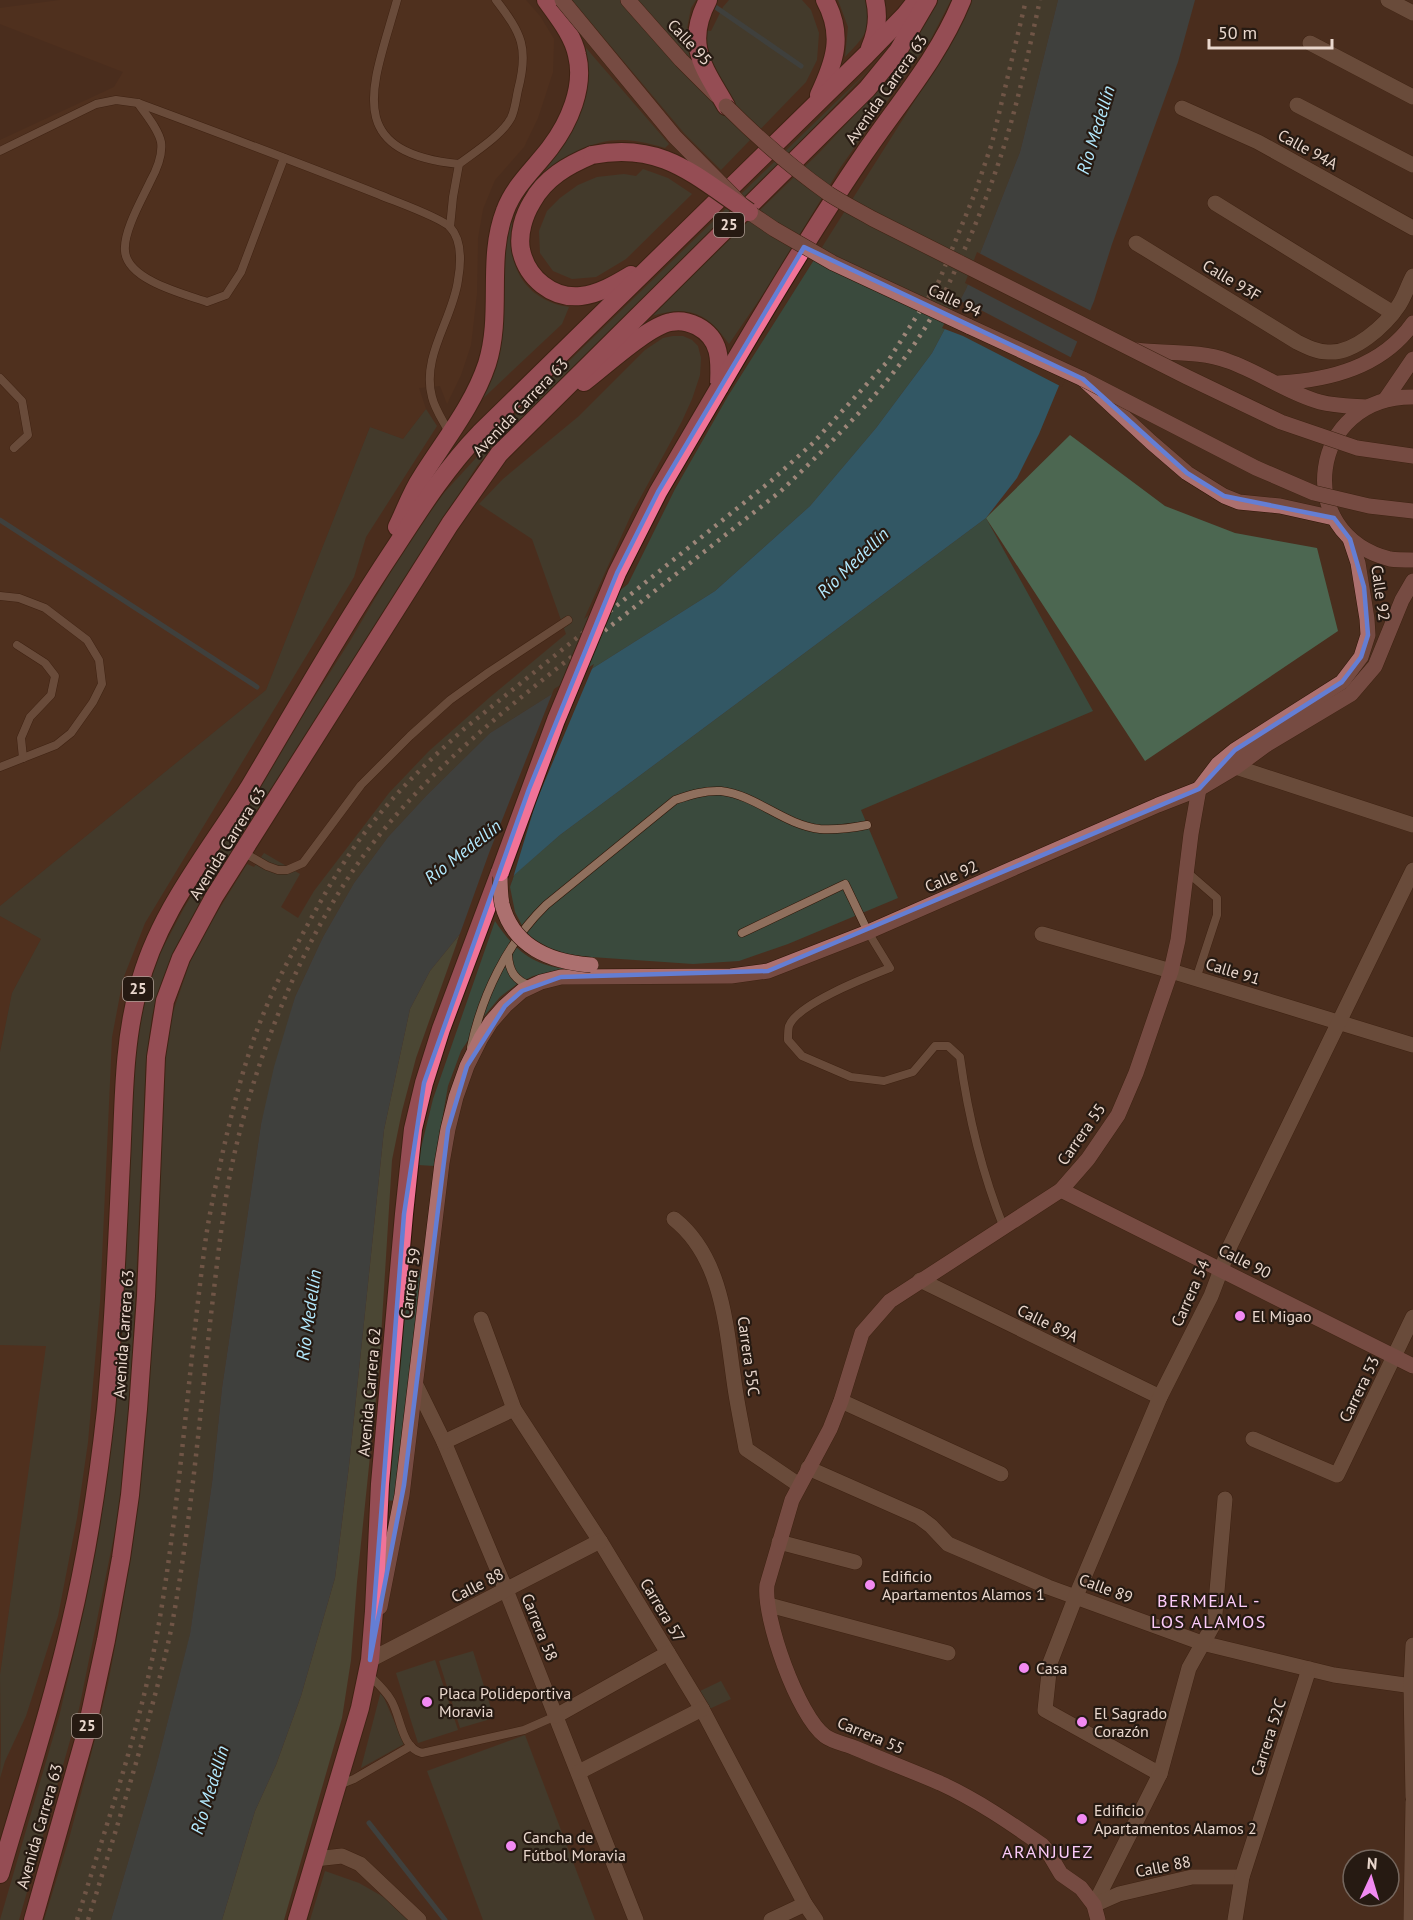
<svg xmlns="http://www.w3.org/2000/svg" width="1413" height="1920" viewBox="0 0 1413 1920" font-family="'PT Sans',sans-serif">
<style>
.built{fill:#56331f}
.green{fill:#3a4a3d}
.forest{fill:#4c6751}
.water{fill:#325764}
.pier{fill:#4a2e1e}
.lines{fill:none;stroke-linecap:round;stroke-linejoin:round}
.stream{stroke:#325764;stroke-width:5}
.lane-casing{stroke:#2f1506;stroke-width:9}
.street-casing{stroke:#2f1506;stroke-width:16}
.secondary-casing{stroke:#2f1506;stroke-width:16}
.highway-casing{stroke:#2f1506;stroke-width:20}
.lane{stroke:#8f6f5d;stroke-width:8}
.street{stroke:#8f6f5d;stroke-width:15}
.secondary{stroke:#ac706f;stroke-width:15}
.highway{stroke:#f07398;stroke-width:18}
.rail{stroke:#9d8679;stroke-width:4.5;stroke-dasharray:3 6;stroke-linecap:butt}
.secondary-bridge-casing{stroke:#2f1506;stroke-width:16;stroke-linecap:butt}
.highway-bridge-casing{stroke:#2f1506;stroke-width:20;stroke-linecap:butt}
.secondary-bridge{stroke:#ac706f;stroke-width:15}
.highway-bridge{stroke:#f07398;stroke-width:18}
.marked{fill:none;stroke:#647ed4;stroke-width:4.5;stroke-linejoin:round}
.poi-dot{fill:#f28af2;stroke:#261a12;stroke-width:2}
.labels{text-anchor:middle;stroke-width:4.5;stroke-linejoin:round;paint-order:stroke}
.shield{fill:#261a12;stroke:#ae9e95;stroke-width:1.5}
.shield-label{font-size:15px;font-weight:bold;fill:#e9d7cd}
.street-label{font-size:16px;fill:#e9d7cd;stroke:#261a12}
.poi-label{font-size:16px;fill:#e9d7cd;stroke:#261a12;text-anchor:start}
.water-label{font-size:18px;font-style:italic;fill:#b3eaff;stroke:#261a12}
.neighbourhood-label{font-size:18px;letter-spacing:1.5px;fill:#fbcbf9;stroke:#261a12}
</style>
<rect width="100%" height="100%" fill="#4a2e1e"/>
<g class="built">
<path d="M60 0H526L540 16 554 39 553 72 538 118 524 147 495 180 483 209 478 238 477 293 471 345 461 375 447 404 440 386 419 388 426 409 403 439 370 427 266 690 0 906V140L114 87 123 72 0 24V8Z"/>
<path d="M0 916 41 939 12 993 0 1052Z"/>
<path d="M0 1345H47L0 1675Z"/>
</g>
<g class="green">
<path d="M572 0H696L691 8 687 28 711 31 723 7 729 0H802L811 10 819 33 817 60 806 82 721 170 684 133Z"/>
<path d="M838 0H866C878 25 861 40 845 57L848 27Z"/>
<path d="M935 0H951L931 39 840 168 770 284 729 344C707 312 689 305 651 316L819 153 884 84 915 40Z"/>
<path d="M970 0H1058L1020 152 966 289 932 353 876 428 810 506 715 591 490 733 427 795 388 837 354 883 323 937 295 997 261 1124 222 1388 212 1483 190 1635 156 1767 111 1920H44L69 1839 88 1767 108 1684 123 1604 146 1420 160 1192 162 1069 169 1024 191 959 208 927 247 864 254 867 264 853 300 874 281 907 298 918 314 891 389 793 429 751 489 698 566 634 532 539 479 504 503 479 579 416 645 350 663 338 673 336H683L692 340 698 346 701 358 700 375 692 399 682 421 631 515 584 619 628 584 675 489 728 396 922 89Z"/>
<path d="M586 48 669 144 665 148C609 131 589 142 543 174L568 136 586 74Z"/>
<path d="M872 67 762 182 500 440 477 466 213 882 181 939 162 981 152 1016 146 1061 135 1305 128 1423 120 1506 79 1709 19 1920H0L59 1717 84 1610 98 1539 106 1470 125 1236 135 1058 141 1017 157 959 184 908 259 784 350 641 410 539 443 494 529 400Z"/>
<path d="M643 169 668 178 692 194 626 259 596 277 572 279 553 271 540 253 539 231 547 211 560 198 578 185 597 177 624 174 636 176Z"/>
<path d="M512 219C512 231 510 246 513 257 519 286 541 303 569 307L562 324 476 405 501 300 507 229Z"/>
<path d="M426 409 437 426 366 537 354 577 145 923 123 979 112 1037 100 1302 88 1442 77 1518 58 1616 26 1716 5 1761 0 1778 1 1748 0 1675 46 1346 0 1345V1052L12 993 41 939 0 916V906L266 690 370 427 403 439Z"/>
<path d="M986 518 1093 711 861 810 898 898 788 944 739 961 693 964 591 957 558 953 527 935 515 912 510 887 514 875 560 835Z"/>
<path d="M495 921C514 949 531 965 566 969L533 976 517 984 500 997 485 1015 461 1051 448 1086 434 1166 418 1165 421 1148 433 1099Z"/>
<path d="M409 1270H421L395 1501 386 1500Z"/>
<path d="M473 1651 494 1718 460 1728 439 1661Z"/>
<path d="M435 1660 458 1730 418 1743 396 1673Z"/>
<path d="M721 1681 731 1699 707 1710 698 1692Z"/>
<path d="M381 1691 404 1744 361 1768Z"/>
<path d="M525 1735 595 1920H483L427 1771Z"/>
<path d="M325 1871 359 1883 394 1903 409 1920H310Z"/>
</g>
<g class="forest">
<path d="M1070 435 1165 506 1235 533 1317 548 1338 631 1145 761 986 518Z"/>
<path d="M460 934 416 1058 402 1111 392 1160 379 1369 357 1582 351 1660 342 1718 284 1920H222L255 1811 276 1765 301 1696 335 1578 349 1466 384 1130 410 1009 430 971Z"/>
</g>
<path class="water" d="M1058 0H1195L1178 62 1112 244 1094 301 1039 434 1017 478 986 518 560 835 503 885 464 929 430 971 410 1009 384 1130 349 1466 335 1578 301 1696 276 1765 255 1811 222 1920H111L156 1767 190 1634 212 1483 222 1388 261 1124 274 1067 295 997 323 937 354 883 388 837 427 795 490 733 715 591 810 506 876 428 932 353 966 289 1020 152Z"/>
<g class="pier">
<path d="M977 252 1093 312 1080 343 965 283Z"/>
<path d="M957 300 977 308 1074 359 1062 387 963 336 942 328Z"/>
<path d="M594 664 536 802 512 881 457 942 489 853 554 689Z"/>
</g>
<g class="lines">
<g class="stream">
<path d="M711 4 801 66"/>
<path d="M0 520 257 687"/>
<path d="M369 1823 445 1920"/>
</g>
<defs>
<g id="lane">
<path d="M397 0C374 83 339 152 459 164"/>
<path d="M138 103C145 114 158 128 161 142 163 155 156 171 150 182 142 199 123 232 125 251 127 280 184 294 207 302L226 295 241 272 284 158"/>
<path d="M0 151 96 104 116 100 138 103C219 133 299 163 380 195 394 201 440 217 450 227 462 240 461 263 458 280 453 319 421 356 432 397 435 410 444 422 450 434"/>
<path d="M450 227 453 197 459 164C475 152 502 135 511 118 515 110 516 99 518 90 529 48 522 34 496 0"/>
<path d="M0 378 22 401 28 435 14 448"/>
<path d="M0 596 19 598 45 608 87 640 99 660 102 684 93 702 71 733 56 745 0 767"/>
<path d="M17 645 45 663 55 676 51 695 30 717 21 738 23 758"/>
<path d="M243 852 267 866 278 870H287L303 863 361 785 410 736 450 700 489 672 568 620"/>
<path d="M1187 872 1217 898V915L1196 979"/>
<path d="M742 933 845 884 868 932 890 968C867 977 797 1004 789 1026 788 1029 788 1036 788 1040L802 1056 851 1077 884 1081 913 1072 935 1046H948L960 1057C968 1116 982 1173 1004 1228"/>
<path d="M508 955C509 971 515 981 531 986"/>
<path d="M471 1047C482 995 507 943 546 905L675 800C690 795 705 790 721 791 756 795 784 825 820 829 836 830 852 828 867 825"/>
<path d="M368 1674C376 1682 385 1690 391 1700 401 1716 401 1748 422 1753L524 1730 556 1716"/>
<path d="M339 1785 354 1779 411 1746"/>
</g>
<g id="street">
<path d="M1388 0 1413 13"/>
<path d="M1310 43 1413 97"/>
<path d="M1297 105 1413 165"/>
<path d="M1182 108 1258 142 1413 228"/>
<path d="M1215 203 1393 313"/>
<path d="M1136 243 1297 342C1307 347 1317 352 1328 352 1354 354 1385 326 1399 305 1405 296 1408 285 1413 276"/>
<path d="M1236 767 1413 825"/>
<path d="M1042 934 1171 971 1413 1045"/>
<path d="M674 1219C722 1257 726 1325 734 1381 737 1404 742 1426 746 1449L799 1485"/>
<path d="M920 1280 1160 1397"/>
<path d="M481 1319 514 1409 600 1541 702 1709 805 1904 816 1920"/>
<path d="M416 1385 444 1442 506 1590 636 1920"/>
<path d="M841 1401 1001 1474"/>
<path d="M1253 1439 1337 1475 1413 1317"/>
<path d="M444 1442 514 1409"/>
<path d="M808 1468 919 1517 931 1526 948 1544 1048 1587 1202 1643 1334 1675 1413 1686"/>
<path d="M779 1542 855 1562"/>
<path d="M769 1605 948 1653"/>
<path d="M1413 1645 1411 1686 1413 1797"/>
<path d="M370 1660 600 1541"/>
<path d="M556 1716 668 1653"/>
<path d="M579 1772 702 1709"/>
<path d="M1160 1774 1045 1710 1050 1663 1076 1596 1160 1397 1211 1296 1230 1246 1413 870"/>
<path d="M315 1859 342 1856 360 1864 419 1920"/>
<path d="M1094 1905 1160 1774 1189 1668 1212 1627 1215 1614 1225 1499"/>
<path d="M1094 1905 1119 1894 1192 1877H1242"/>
<path d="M771 1920 805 1904"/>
<path d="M1235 1920 1242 1877 1309 1669"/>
<path d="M1411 1920 1413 1802"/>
</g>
<g id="secondary">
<path d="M628 0 681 60 716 95"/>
<path d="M968 326 1083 379 1151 442 1187 473 1224 496 1239 502 1280 506 1334 518"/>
<path d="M1136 350C1166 354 1199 350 1228 361 1260 372 1287 393 1320 402 1335 406 1351 406 1366 407"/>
<path d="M1279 383C1330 380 1382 367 1413 323"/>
<path d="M1413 397C1309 396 1291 534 1390 559 1397 560 1406 560 1413 560"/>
<path d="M1385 400 1413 359"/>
<path d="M1061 1190 1413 1366"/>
<path d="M380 1607 402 1495 442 1163 448 1129 456 1097 467 1066 481 1038 491 1022 505 1006 522 991 541 982 561 977 731 976 768 971 868 932 1158 805 1199 789 1236 767 1266 745 1351 694 1375 666 1402 600 1413 581"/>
<path d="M1098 1920 1094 1905 1081 1888 1061 1874 1048 1852 1042 1845C1009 1822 977 1800 940 1783 912 1771 883 1760 855 1748 846 1744 833 1742 825 1736 798 1716 763 1618 767 1585L792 1500 830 1429 841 1401 862 1333 890 1301 1061 1190 1088 1159 1118 1115 1136 1073 1171 971 1178 940 1191 834 1199 789 1218 764 1235 750 1342 682 1361 657 1368 635 1367 619 1358 563 1350 539"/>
</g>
<g id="highway">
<path d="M708 0C684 45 704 67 726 106"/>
<path d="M870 48C877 32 879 17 875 0"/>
<path d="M819 95C835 61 844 35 825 0"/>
<path d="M592 155C568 165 545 178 532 202 524 215 518 234 521 250 527 278 552 299 581 296 599 294 616 284 631 275"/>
<path d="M584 382C604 367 648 326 671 322 680 320 689 322 697 326 722 339 720 362 719 386"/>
<path d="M719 388C765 309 812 230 864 154 898 104 939 57 962 0"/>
<path d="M397 527C405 511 411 493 421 478 444 441 473 406 487 364 503 313 486 260 505 211 514 186 534 169 550 148 569 123 585 87 577 55 573 35 558 17 546 0"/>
<path d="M0 1874C24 1791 51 1709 70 1626 87 1555 98 1483 106 1410 114 1327 117 1244 121 1161 124 1104 123 1046 138 990 157 913 209 852 250 786 298 705 344 624 396 546 422 506 447 467 480 433L866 55 905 15 917 0"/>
<path d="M33 1920 86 1733 106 1640 121 1558 130 1495 138 1409 146 1296 156 1057 165 1001 181 958 214 897 450 524 499 454 867 89 898 51 928 0"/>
<path d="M297 1920 360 1708 370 1660 374 1611 380 1484 404 1214 413 1129 424 1083 441 1029 500 872"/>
</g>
</defs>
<use href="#lane" class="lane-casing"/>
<use href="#street" class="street-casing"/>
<use href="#secondary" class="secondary-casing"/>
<use href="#highway" class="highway-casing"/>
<use href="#lane" class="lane"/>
<use href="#street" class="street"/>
<use href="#secondary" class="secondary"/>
<use href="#highway" class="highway"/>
<g class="rail">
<path d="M77 1920C107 1822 142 1724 159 1623 180 1500 188 1376 204 1252 208 1218 216 1185 223 1151 234 1103 246 1055 265 1010 277 980 293 952 308 924 329 886 350 849 378 816 404 784 434 756 464 729L771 481 813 443 888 361 939 281 975 193 992 143 1026 0"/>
<path d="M88 1920C108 1856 128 1792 146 1728 155 1695 164 1663 171 1630 190 1529 199 1426 210 1323 216 1274 221 1223 230 1174 252 1067 297 949 361 859 422 775 503 711 584 647 650 595 715 543 781 491 833 441 886 390 925 328 939 305 951 280 962 255 982 211 999 166 1012 119 1023 80 1031 40 1040 0"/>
</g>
<defs>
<g id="secondary-bridge">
<path d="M562 0 675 137 749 212 774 229 833 263 968 326"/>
<path d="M726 106C758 138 792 168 829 194 843 203 859 211 873 219L1187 377 1281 422 1357 448 1413 456"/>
<path d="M1083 379 1256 468 1314 493 1369 506 1413 511"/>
<path d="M500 872C500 882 500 894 502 904 513 947 551 962 591 965"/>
</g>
<g id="highway-bridge">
<path d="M592 155C662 141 695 176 749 212"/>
<path d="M500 872 556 720 617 573 658 492 719 388"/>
</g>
</defs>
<use href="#secondary-bridge" class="secondary-bridge-casing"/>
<use href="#highway-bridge" class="highway-bridge-casing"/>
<use href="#secondary-bridge" class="secondary-bridge"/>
<use href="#highway-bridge" class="highway-bridge"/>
</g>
<path d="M0 0H1413V1920H0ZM804 247 1083 379 1187 473 1224 496 1334 518 1350 539 1364 587 1368 635 1361 657 1342 682 1235 750 1199 789 768 971 561 977 522 991 505 1006 467 1066 448 1129 404 1485 370 1660 404 1214 424 1083 529 789 617 573 658 492Z" fill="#4a2e1e" fill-opacity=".55" fill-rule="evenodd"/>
<path class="marked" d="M804 247 1083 379 1187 473 1224 496 1334 518 1350 539 1364 587 1368 635 1361 657 1342 682 1235 750 1199 789 768 971 561 977 522 991 505 1006 467 1066 448 1129 404 1485 370 1660 404 1214 424 1083 529 789 617 573 658 492Z"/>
<g class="poi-dot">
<circle cx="1240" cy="1316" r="6"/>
<circle cx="870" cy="1585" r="6"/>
<circle cx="1024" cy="1668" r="6"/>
<circle cx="427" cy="1702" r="6"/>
<circle cx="1082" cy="1722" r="6"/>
<circle cx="1082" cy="1819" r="6"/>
<circle cx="511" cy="1846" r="6"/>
</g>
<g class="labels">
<g class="shield">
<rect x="714" y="213" width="30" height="24" rx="4.5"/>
<rect x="123" y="977" width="30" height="24" rx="4.5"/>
<rect x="72" y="1714" width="30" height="24" rx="4.5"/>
</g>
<g class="shield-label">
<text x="729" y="230">25</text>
<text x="138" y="994">25</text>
<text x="87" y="1731">25</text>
</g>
<g class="street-label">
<text transform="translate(690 42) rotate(47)" y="6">Calle 95</text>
<text transform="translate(886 89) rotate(-55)" y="6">Avenida Carrera 63</text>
<text transform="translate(1308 149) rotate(29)" y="6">Calle 94A</text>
<text transform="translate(1232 280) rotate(31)" y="6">Calle 93F</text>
<text transform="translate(955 300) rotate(25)" y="6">Calle 94</text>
<text transform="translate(520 407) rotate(-46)" y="6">Avenida Carrera 63</text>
<text transform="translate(1381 593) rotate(82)" y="6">Calle 92</text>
<text transform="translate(227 843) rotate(-58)" y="6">Avenida Carrera 63</text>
<text transform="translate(951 876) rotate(-24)" y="6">Calle 92</text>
<text transform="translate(1233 971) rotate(17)" y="6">Calle 91</text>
<text transform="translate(1081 1134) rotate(-55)" y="6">Carrera 55</text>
<text transform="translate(1245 1261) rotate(27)" y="6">Calle 90</text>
<text transform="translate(410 1283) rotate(-83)" y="6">Carrera 59</text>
<text transform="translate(1190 1293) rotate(-66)" y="6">Carrera 54</text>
<text transform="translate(1048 1323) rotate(26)" y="6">Calle 89A</text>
<text transform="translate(123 1334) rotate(-86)" y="6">Avenida Carrera 63</text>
<text transform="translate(749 1356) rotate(82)" y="6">Carrera 55C</text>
<text transform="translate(1359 1389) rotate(-64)" y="6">Carrera 53</text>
<text transform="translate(369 1392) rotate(-85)" y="6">Avenida Carrera 62</text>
<text transform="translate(477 1585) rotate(-27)" y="6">Calle 88</text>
<text transform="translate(1106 1588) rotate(20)" y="6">Calle 89</text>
<text transform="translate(663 1610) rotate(59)" y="6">Carrera 57</text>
<text transform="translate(540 1627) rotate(68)" y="6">Carrera 58</text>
<text transform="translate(871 1735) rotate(23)" y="6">Carrera 55</text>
<text transform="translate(1268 1737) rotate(-72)" y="6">Carrera 52C</text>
<text transform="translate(39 1826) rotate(-74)" y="6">Avenida Carrera 63</text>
<text transform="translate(1163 1866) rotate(-11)" y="6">Calle 88</text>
</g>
<g class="poi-label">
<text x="1252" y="1322">El Migao</text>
<text x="882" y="1582">Edificio<tspan x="882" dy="18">Apartamentos Alamos 1</tspan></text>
<text x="1036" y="1674">Casa</text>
<text x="439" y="1699">Placa Polideportiva<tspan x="439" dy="18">Moravia</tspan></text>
<text x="1094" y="1719">El Sagrado<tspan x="1094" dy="18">Corazón</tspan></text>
<text x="1094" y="1816">Edificio<tspan x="1094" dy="18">Apartamentos Alamos 2</tspan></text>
<text x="523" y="1843">Cancha de<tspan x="523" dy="18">Fútbol Moravia</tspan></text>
</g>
<g class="water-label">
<text transform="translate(1096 130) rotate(-73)" y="6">Río Medellín</text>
<text transform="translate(853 563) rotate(-44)" y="6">Río Medellín</text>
<text transform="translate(463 852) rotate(-38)" y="6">Río Medellín</text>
<text transform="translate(309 1315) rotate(-82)" y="6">Río Medellín</text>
<text transform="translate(210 1790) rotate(-73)" y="6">Río Medellín</text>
</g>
<g class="neighbourhood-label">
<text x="1209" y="1607">BERMEJAL -<tspan x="1209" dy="21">LOS ALAMOS</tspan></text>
<text x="1048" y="1858">ARANJUEZ</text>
</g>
</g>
<g transform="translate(1371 1878) rotate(4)"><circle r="28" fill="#261a12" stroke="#74665d" stroke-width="1.5"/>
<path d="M0-4.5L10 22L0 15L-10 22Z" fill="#f28af2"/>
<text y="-9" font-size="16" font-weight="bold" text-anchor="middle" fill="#e9d7cd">N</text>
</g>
<path d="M1209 39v9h123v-9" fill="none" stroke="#e9d7cd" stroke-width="3"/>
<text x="1218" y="39" font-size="18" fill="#e9d7cd" stroke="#261a12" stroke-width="4.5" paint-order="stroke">50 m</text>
</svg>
